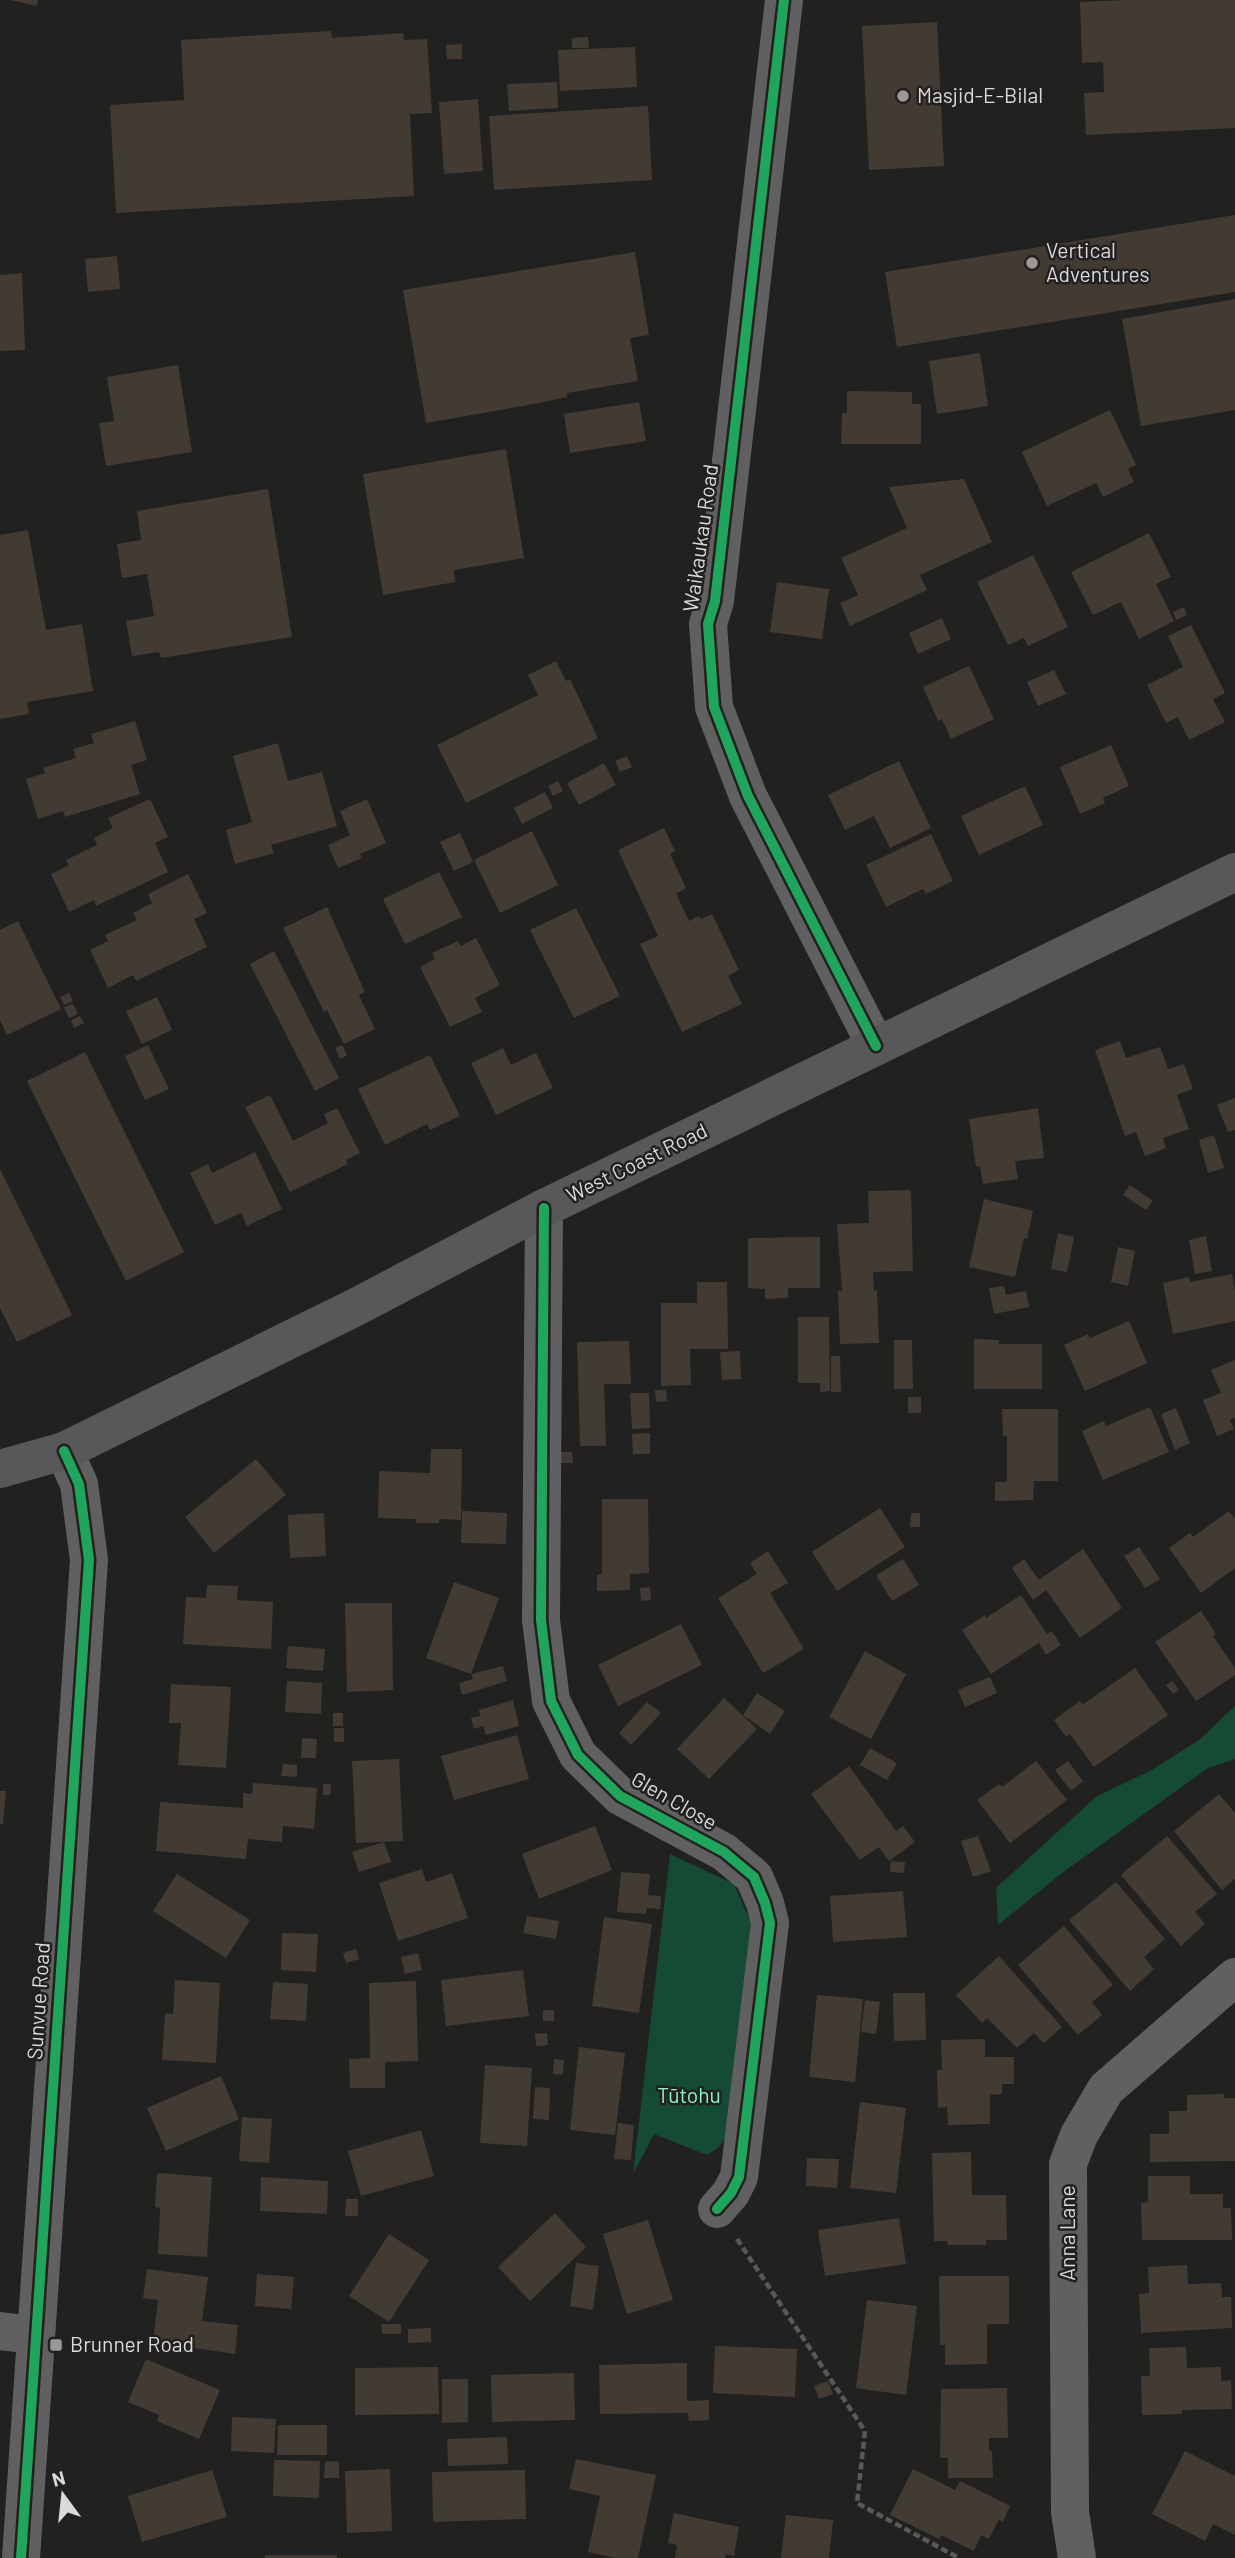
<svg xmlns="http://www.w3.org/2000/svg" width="1235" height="2558" viewBox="0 0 1235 2558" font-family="Barlow,sans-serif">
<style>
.green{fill:#154a34}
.building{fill:#423b33}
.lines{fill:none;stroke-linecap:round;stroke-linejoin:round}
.path{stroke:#595959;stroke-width:4.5;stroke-dasharray:7 3.5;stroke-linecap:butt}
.street{stroke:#606060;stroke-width:38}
.secondary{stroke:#585858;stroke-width:38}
.cycleway-casing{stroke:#22211f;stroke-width:15}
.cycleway{stroke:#20a55d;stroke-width:10}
.poi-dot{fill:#9a9998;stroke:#22211f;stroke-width:2.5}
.labels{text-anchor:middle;stroke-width:5;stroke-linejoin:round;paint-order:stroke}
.poi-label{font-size:21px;fill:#dbdad9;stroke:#22211f;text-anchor:start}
.street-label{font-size:21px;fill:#dbdad9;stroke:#22211f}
.park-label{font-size:21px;fill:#89f5c2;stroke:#22211f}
</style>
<rect width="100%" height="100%" fill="#212120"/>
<g class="green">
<path d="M1235 1706V1759L1208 1768 1062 1873 998 1925 996 1888 1097 1796 1150 1771 1199 1740Z"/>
<path d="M670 1854 734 1884 751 1923 735 2125 719 2147 707 2155 654 2134 633 2174Z"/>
</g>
<g class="building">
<path d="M10 0H38L37 6Z"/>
<path d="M1126 0H1235V128L1086 135 1084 93 1104 92 1103 62 1082 63 1080 2Z"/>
<path d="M937 22 944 166 869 170 862 26Z"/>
<path d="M331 31 332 38 403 33 404 40 427 39 432 113 410 114 414 196 116 213 110 105 184 100 181 40Z"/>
<path d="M588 37 589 48H572V38Z"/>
<path d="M462 44V59H447L446 45Z"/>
<path d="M635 47 637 87 560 91 558 50Z"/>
<path d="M557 82 558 108 509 111 507 84Z"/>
<path d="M478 99 483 171 444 174 439 102Z"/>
<path d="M648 106 652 180 494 190 489 116Z"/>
<path d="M1235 215V292L897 347 885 272Z"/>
<path d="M635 252 649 335 630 338 638 381 567 393V397L539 403 426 423 403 290Z"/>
<path d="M117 256 120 289 88 292 85 259Z"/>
<path d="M22 273 25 350 0 351V275Z"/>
<path d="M1235 299V410L1141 426 1122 319Z"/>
<path d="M980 353 988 406 937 414 929 361Z"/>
<path d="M178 365 192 452 106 466 99 423 114 421 107 377Z"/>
<path d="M847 391 912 392V404H921V444H841L842 413H847Z"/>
<path d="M639 402 646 441 570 453 564 414Z"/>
<path d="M1110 410 1136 465 1128 469 1134 482 1103 497 1096 483 1047 506 1022 452Z"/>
<path d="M506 449 524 558 454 570 455 582 383 595 363 474Z"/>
<path d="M964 479 992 542 920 575 927 590 850 626 840 603 858 595 841 558 907 528 889 487Z"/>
<path d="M268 489 292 637 161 658 159 652 132 656 126 621 154 616 147 574 122 578 117 544 141 540 137 511Z"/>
<path d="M28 530 46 630 82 624 93 691 27 702 29 714 0 719V535Z"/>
<path d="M1149 533 1171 577 1156 584 1174 621 1139 639 1121 602 1093 615 1071 572Z"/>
<path d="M1033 555 1068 627 1028 646 1024 638 1008 645 977 582Z"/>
<path d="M777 582 829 589 822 639 770 632Z"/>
<path d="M1184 607 1187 615 1176 620 1173 612Z"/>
<path d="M942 618 951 639 918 654 909 633Z"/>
<path d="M1191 625 1225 693 1213 699 1225 722 1189 740 1178 717 1166 723 1147 685 1183 667 1168 636Z"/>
<path d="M556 661 566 681 570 679 598 738 466 803 437 745 538 695 528 675Z"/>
<path d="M969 666 994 719 951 739 942 719 938 721 923 687Z"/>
<path d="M1054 670 1066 694 1038 706 1027 682Z"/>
<path d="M135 721 147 760 131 765 140 794 65 817 63 811 38 819 26 779 45 773 43 768 76 758 73 749 94 743 91 734Z"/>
<path d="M278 743 288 781 322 772 337 826 271 845 274 853 235 864 226 830 252 822 233 756Z"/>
<path d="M1111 745 1129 786 1103 798 1105 803 1080 814 1060 767Z"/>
<path d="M627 756 632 767 620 772 615 761Z"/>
<path d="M899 761 931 828 890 848 874 816 845 830 828 795Z"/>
<path d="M604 763 616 785 579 805 567 783Z"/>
<path d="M558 781 563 791 553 796 548 786Z"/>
<path d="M1025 786 1043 825 979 855 961 816Z"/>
<path d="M545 792 553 808 522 824 514 808Z"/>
<path d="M150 799 168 837 155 843 168 872 96 906 94 900 69 912 51 874 69 865 66 860 97 845 94 838 113 828 108 818Z"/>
<path d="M367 799 386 843 360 854 362 858 338 868 328 845 350 835 340 811Z"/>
<path d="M664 828 675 851 670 854 686 888 676 894 689 921 699 916 701 919 712 914 739 970 728 976 742 1004 682 1032 640 944 658 936 618 850Z"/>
<path d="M532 831 558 885 500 913 474 860Z"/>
<path d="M460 833 473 862 454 871 440 842Z"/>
<path d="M931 834 953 881 926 894 923 889 886 907 866 865Z"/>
<path d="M439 872 462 917 405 944 383 899Z"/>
<path d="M188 874 207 913 194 919 207 947 136 981 133 975 108 988 90 950 108 941 105 935 137 920 133 913 152 903 148 894Z"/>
<path d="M327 907 365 992 359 995 375 1029 344 1044 327 1010 324 1012 283 928Z"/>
<path d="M576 908 620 996 574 1018 530 930Z"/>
<path d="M18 921 61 1009 7 1035 0 1020V930Z"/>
<path d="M476 938 500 985 475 998 482 1012 450 1027 420 967 435 959 432 953 458 941 461 946Z"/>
<path d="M274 951 339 1078 315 1091 250 964Z"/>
<path d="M69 993 73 1001 64 1005 60 997Z"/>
<path d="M157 997 172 1030 142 1044 126 1011Z"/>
<path d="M73 1004 78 1014 69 1018 64 1007Z"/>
<path d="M80 1016 84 1023 74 1028 71 1020Z"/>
<path d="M1120 1041 1126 1058 1160 1047 1168 1069 1184 1064 1193 1089 1177 1095 1189 1129 1163 1138 1166 1148 1145 1156 1136 1132 1125 1136 1095 1050Z"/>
<path d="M148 1045 169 1089 145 1100 125 1056Z"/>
<path d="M342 1045 347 1055 340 1059 335 1048Z"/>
<path d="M503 1048 511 1065 536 1053 553 1088 496 1115 471 1063Z"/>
<path d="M85 1052 184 1252 126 1281 27 1081Z"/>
<path d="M430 1055 460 1116 430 1130 427 1124 385 1145 358 1089Z"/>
<path d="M270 1095 293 1141 328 1123 324 1114 337 1108 360 1153 346 1160 348 1164 290 1192 245 1107Z"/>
<path d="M1235 1098V1130L1228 1132 1217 1105Z"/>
<path d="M1038 1108 1044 1158 1015 1161 1018 1179 983 1184 980 1166 976 1167 969 1119Z"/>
<path d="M1214 1135 1224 1168 1208 1173 1199 1140Z"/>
<path d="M255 1152 282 1209 247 1226 241 1213 215 1225 190 1173 208 1164 212 1173Z"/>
<path d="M0 1169 72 1315 17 1342 0 1308Z"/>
<path d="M1130 1185 1153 1201 1146 1210 1123 1195Z"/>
<path d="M911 1190 913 1271 873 1272 874 1291 877 1290 879 1343 840 1344 838 1291H842L837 1224 869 1223 868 1191Z"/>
<path d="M984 1199 1033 1211 1027 1239 1024 1238 1015 1277 969 1267Z"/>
<path d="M1058 1233 1074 1237 1067 1272 1051 1269Z"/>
<path d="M1206 1236 1212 1271 1195 1274 1189 1240Z"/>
<path d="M820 1237V1288H788V1298L765 1299V1289L748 1288V1238Z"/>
<path d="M1118 1247 1135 1251 1128 1286 1111 1282Z"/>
<path d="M1232 1274 1235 1291V1321L1173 1334 1163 1283 1189 1277 1190 1282Z"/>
<path d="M697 1282H727L728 1349H690L691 1385 661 1386V1303H697Z"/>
<path d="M1004 1286 1006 1295 1026 1291 1029 1307 994 1314 989 1288Z"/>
<path d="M798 1317H829L830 1391 820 1392V1383H798Z"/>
<path d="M1129 1321 1147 1363 1085 1391 1064 1345 1088 1334 1090 1338Z"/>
<path d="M974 1339 999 1340V1344H1042V1389H974Z"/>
<path d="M894 1340H912L913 1389H894Z"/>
<path d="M629 1341 631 1384H604L606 1446H580L577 1342Z"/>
<path d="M740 1351 741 1379 722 1380 720 1352Z"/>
<path d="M831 1356H840L841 1392H831Z"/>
<path d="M1235 1360V1418L1230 1420 1234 1429 1217 1436 1203 1400 1221 1393 1211 1370Z"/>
<path d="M655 1390H666L667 1401 656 1402Z"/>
<path d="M630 1393H649L650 1428 632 1429Z"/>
<rect x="908" y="1397" width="13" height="16"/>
<path d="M1150 1407 1169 1452 1103 1480 1082 1431 1104 1421 1106 1426Z"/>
<path d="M1176 1408 1190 1443 1175 1450 1161 1414Z"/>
<path d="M1002 1409H1058V1481H1034L1033 1500 995 1501V1482H1007V1436H1003Z"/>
<path d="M650 1433V1454H633L632 1434Z"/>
<path d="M431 1449H462L461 1520 439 1519V1523H416V1519L378 1518 379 1471 430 1473Z"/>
<path d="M560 1452H572L573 1463H560Z"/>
<path d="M256 1459 286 1495 214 1553 185 1517Z"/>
<path d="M602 1499H648L649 1573 630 1574V1590L597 1591V1575L602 1574Z"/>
<path d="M880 1508 905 1547 837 1591 812 1552Z"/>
<path d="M462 1511 507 1513 506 1544 461 1543Z"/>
<path d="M1229 1511 1235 1519V1568L1201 1593 1169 1548 1190 1533 1193 1537Z"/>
<path d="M324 1513 326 1556 290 1558 288 1515Z"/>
<path d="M911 1513H920V1527H910Z"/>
<path d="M1139 1547 1160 1579 1145 1588 1124 1556Z"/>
<path d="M1083 1549 1122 1608 1080 1638 1046 1590 1033 1600 1012 1568 1024 1559 1039 1580Z"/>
<path d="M768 1551 788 1583 770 1593 804 1649 763 1673 718 1598 757 1574 750 1563Z"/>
<path d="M903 1559 919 1585 892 1601 876 1575Z"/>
<path d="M454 1582 499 1598 471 1674 426 1658Z"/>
<path d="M207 1585 238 1586 237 1600 273 1602 271 1649 183 1644 186 1597 206 1598Z"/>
<path d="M650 1587 651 1600 641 1601 640 1588Z"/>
<path d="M1021 1595 1047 1634 1052 1631 1061 1645 1046 1655 1039 1643 991 1674 962 1630 985 1615 986 1618Z"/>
<path d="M345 1603H392L393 1690 347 1692Z"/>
<path d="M1201 1611 1216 1634 1213 1636 1235 1668V1675L1196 1701 1155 1642Z"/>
<path d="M681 1624 702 1665 618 1706 598 1665Z"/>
<path d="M288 1646 325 1649 323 1671 286 1668Z"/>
<path d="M865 1651 906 1674 871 1739 829 1717Z"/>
<path d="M503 1666 507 1681 462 1695 459 1683 473 1679 471 1674Z"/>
<path d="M1135 1668 1168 1715 1094 1767 1070 1734 1066 1737 1054 1720 1080 1701 1082 1705Z"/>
<path d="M990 1677 997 1693 965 1707 958 1690Z"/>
<path d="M287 1681 322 1683 321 1714 285 1712Z"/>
<path d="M1172 1681 1179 1690 1173 1694 1166 1685Z"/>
<path d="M171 1684 231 1687 226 1768 178 1765 181 1723H169Z"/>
<path d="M757 1693 785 1711 770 1734 743 1715Z"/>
<path d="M724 1698 757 1729 709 1779 677 1749Z"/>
<path d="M513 1700 519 1726 486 1735 483 1726 474 1729 471 1718 480 1716 479 1710Z"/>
<path d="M647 1702 661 1713 631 1745 619 1733Z"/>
<rect x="333" y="1713" width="10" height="13"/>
<rect x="334" y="1728" width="10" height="14"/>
<path d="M517 1735 529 1779 454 1800 441 1756Z"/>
<path d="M302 1738 317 1739 316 1758H301Z"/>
<path d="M870 1748 897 1763 887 1780 860 1765Z"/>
<path d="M399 1759 403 1841 356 1843 352 1761Z"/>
<path d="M1036 1761 1067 1800 1010 1843 977 1800 999 1784 1002 1787Z"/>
<path d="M1068 1761 1083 1781 1071 1791 1055 1770Z"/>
<path d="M283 1764 297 1765V1777L281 1776Z"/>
<path d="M849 1766 896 1831 903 1826 915 1842 889 1861 879 1847 860 1860 811 1794Z"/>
<path d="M253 1783 317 1788 314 1829 283 1826 282 1842 248 1839 246 1859 156 1851 160 1802 243 1808V1793L252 1794Z"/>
<path d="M323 1784H331L330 1795H323Z"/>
<path d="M0 1791H6L3 1824H0Z"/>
<path d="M1219 1794 1235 1813V1879L1222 1890 1174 1831Z"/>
<path d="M595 1826 612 1870 539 1899 522 1854Z"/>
<path d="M978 1836 991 1871 973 1877 961 1841Z"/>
<path d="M1167 1836 1217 1894 1195 1912 1205 1924 1181 1946 1121 1875Z"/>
<path d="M384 1842 391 1862 359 1872 352 1852Z"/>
<path d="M891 1861 905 1862 904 1873 890 1872Z"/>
<path d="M422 1869 426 1882 452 1873 468 1918 398 1941 379 1883Z"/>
<path d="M621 1872 650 1874 648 1895 661 1896 660 1909 647 1908 646 1914 617 1912Z"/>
<path d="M177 1874 250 1920 226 1958 153 1911Z"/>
<path d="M1116 1882 1165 1939 1144 1957 1154 1969 1130 1991 1069 1920Z"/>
<path d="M903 1891 907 1937 833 1942 830 1896Z"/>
<path d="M527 1916 559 1921 556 1939 523 1933Z"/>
<path d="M604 1917 652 1924 639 2013 592 2006Z"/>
<path d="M1064 1926 1113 1985 1092 2002 1102 2015 1078 2035 1018 1965Z"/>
<path d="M282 1933 318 1934 316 1972 281 1970Z"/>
<path d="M356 1949 359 1959 346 1963 343 1953Z"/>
<path d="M418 1953 422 1970 405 1974 401 1957Z"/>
<path d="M999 1956 1062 2027 1044 2043 1034 2033 1017 2048 987 2018 982 2023 956 1995Z"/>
<path d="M523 1970 529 2016 446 2026 441 1980Z"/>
<path d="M175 1980 220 1983 216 2063 162 2060 165 2013 173 2014Z"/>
<path d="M416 1981 418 2061 385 2062V2088H350L349 2059 370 2058 369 1983Z"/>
<path d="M273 1982 308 1984 306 2021 270 2019Z"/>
<path d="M893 1993H925L926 2040 894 2041Z"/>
<path d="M817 1995 863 1999 855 2082 809 2077Z"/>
<path d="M865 2000 880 2002 876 2034 861 2032Z"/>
<rect x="543" y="2010" width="11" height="11"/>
<path d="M547 2033 548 2045 536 2046 535 2034Z"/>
<path d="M985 2039V2057H1014V2084H1002V2094L990 2095V2124L948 2125 947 2107 938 2108 937 2070H942L941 2040Z"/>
<path d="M579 2047 625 2053 615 2135 570 2130Z"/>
<path d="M554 2059 564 2060 563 2075 553 2074Z"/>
<path d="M485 2065 532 2068 527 2146 480 2143Z"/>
<path d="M221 2076 239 2119 166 2151 147 2108Z"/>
<path d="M535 2087 550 2088 549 2120 533 2119Z"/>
<path d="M1224 2094V2098H1235V2161L1150 2162V2134H1169V2111H1187V2095Z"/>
<path d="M860 2102 906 2108 896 2193 850 2188Z"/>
<path d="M242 2117 272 2119 269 2163 239 2161Z"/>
<path d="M618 2123 634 2125 631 2160 614 2159Z"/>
<path d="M421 2130 434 2176 361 2196 348 2151Z"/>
<path d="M971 2152 972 2195H1006L1007 2240H986V2245H947L948 2241H934L932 2153Z"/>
<path d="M807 2158 839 2159 837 2188 806 2186Z"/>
<path d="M157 2173 212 2177 207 2257 158 2254 160 2208 155 2207Z"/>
<path d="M1148 2176H1190V2194H1223V2208H1231L1232 2240H1142L1141 2203 1148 2202Z"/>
<path d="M261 2177 328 2181 327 2214 260 2211Z"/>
<path d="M346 2199H358V2216H345Z"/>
<path d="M555 2213 586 2247 530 2301 498 2267Z"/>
<path d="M899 2218 906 2264 825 2276 818 2230Z"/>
<path d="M648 2220 673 2300 627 2314 603 2234Z"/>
<path d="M389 2234 429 2260 389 2322 349 2296Z"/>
<path d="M576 2263 599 2266 593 2310 570 2306Z"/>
<path d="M1187 2265 1188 2284 1221 2283 1222 2297H1231L1232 2328 1141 2333 1139 2294 1149 2293 1148 2267Z"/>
<path d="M147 2269 208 2277 202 2321 238 2325 235 2354 153 2342 158 2300 143 2298Z"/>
<path d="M257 2274 294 2277 291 2309 255 2306Z"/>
<path d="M939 2276H1009V2324H987V2364L945 2365V2345H940Z"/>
<path d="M867 2300 917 2306 906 2395 856 2388Z"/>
<path d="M381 2324H401V2334H382Z"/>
<path d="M431 2328V2342L408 2343V2329Z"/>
<path d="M715 2346 797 2349 795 2397 713 2393Z"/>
<path d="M1186 2347 1187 2368 1221 2367V2381L1231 2380 1232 2409 1182 2410V2414L1142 2415 1141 2376H1150L1149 2348Z"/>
<path d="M146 2359 220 2390 199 2439 157 2421 159 2415 128 2402Z"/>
<path d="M687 2363V2401L709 2400V2420L689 2421 688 2413 600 2414 599 2365Z"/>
<path d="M438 2367 439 2414 355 2415V2368Z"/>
<path d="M574 2373 575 2420 492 2422 491 2375Z"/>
<path d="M442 2379H468V2422L442 2423Z"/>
<path d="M828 2381 833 2394 819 2399 814 2386Z"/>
<path d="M1007 2388 1008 2438H989V2451H992L993 2478H948V2458H940L941 2389Z"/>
<path d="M232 2417 276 2419 274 2453 231 2451Z"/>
<path d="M278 2425H327V2455H277Z"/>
<path d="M507 2437 508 2464 448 2466 447 2439Z"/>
<path d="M1185 2451 1235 2476V2535L1213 2524 1205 2541 1152 2514Z"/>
<path d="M576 2459 656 2475 638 2558H615L588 2552 600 2496 569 2489Z"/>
<path d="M274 2460 320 2461 319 2498 273 2496Z"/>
<path d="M325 2461 339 2462V2478H324Z"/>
<path d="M390 2469 392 2531 347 2533 345 2471Z"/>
<path d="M913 2469 955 2490 960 2481 1010 2506 1003 2522 999 2519 989 2539 981 2535 974 2551 941 2535 939 2539 890 2515Z"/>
<path d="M212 2470 227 2517 142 2542 128 2496Z"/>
<path d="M525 2470 526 2519 433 2522 432 2472Z"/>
<path d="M674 2513 739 2527 734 2556 726 2554 725 2558H675L677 2545 668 2543Z"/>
<path d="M786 2515 833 2520 829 2558H781Z"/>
<rect x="265" y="2555" width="72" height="3"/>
</g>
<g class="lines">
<path class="path" d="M737 2239 865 2431 857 2503 959 2558"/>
<g class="street">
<path d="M784 0 715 601 708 624 714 707 748 796 876 1046"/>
<path d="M544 1208 541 1620 551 1701 578 1755 620 1796 724 1852 754 1877 765 1903 770 1923 739 2177 731 2193 717 2209"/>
<path d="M0 2331 34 2335"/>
<path d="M21 2558 89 1560 79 1484 64 1451"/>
<path d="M1077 2558 1070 2512 1068 2164 1079 2135 1106 2089 1235 1977"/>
</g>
<path class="secondary" d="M0 1469 64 1451 356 1307 544 1208 1235 872"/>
<defs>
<g id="cycleway">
<path d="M784 0 715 601 708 624 714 707 748 796 876 1046"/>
<path d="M544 1208 541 1620 551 1701 578 1755 620 1796 724 1852 754 1877 765 1903 770 1923 739 2177 731 2193 717 2209"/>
<path d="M21 2558 89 1560 79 1484 64 1451"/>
</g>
</defs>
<use href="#cycleway" class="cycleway-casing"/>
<use href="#cycleway" class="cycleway"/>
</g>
<g class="poi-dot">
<circle cx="903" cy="96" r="7"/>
<circle cx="1032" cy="263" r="7"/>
<rect x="49" y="2338" width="14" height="14" rx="3.5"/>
</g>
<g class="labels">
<g class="poi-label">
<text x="917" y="103">Masjid-E-Bilal</text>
<text x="1046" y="258">Vertical<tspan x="1046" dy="24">Adventures</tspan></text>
<text x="70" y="2352">Brunner Road</text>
</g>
<g class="street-label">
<text transform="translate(701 538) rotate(-82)" y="7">Waikaukau Road</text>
<text transform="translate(637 1163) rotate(-26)" y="7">West Coast Road</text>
<text transform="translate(674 1801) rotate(30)" y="7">Glen Close</text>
<text transform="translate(39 2001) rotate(-86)" y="7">Sunvue Road</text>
<text transform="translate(1068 2233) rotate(-90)" y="7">Anna Lane</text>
</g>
<g class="park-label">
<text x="689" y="2103">Tūtohu</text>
</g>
</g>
<g transform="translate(63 2495) rotate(345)" stroke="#22211f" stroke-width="5" paint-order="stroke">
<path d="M0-5L12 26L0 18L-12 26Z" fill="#dbdad9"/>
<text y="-10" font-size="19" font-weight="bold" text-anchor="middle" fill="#dbdad9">N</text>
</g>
</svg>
